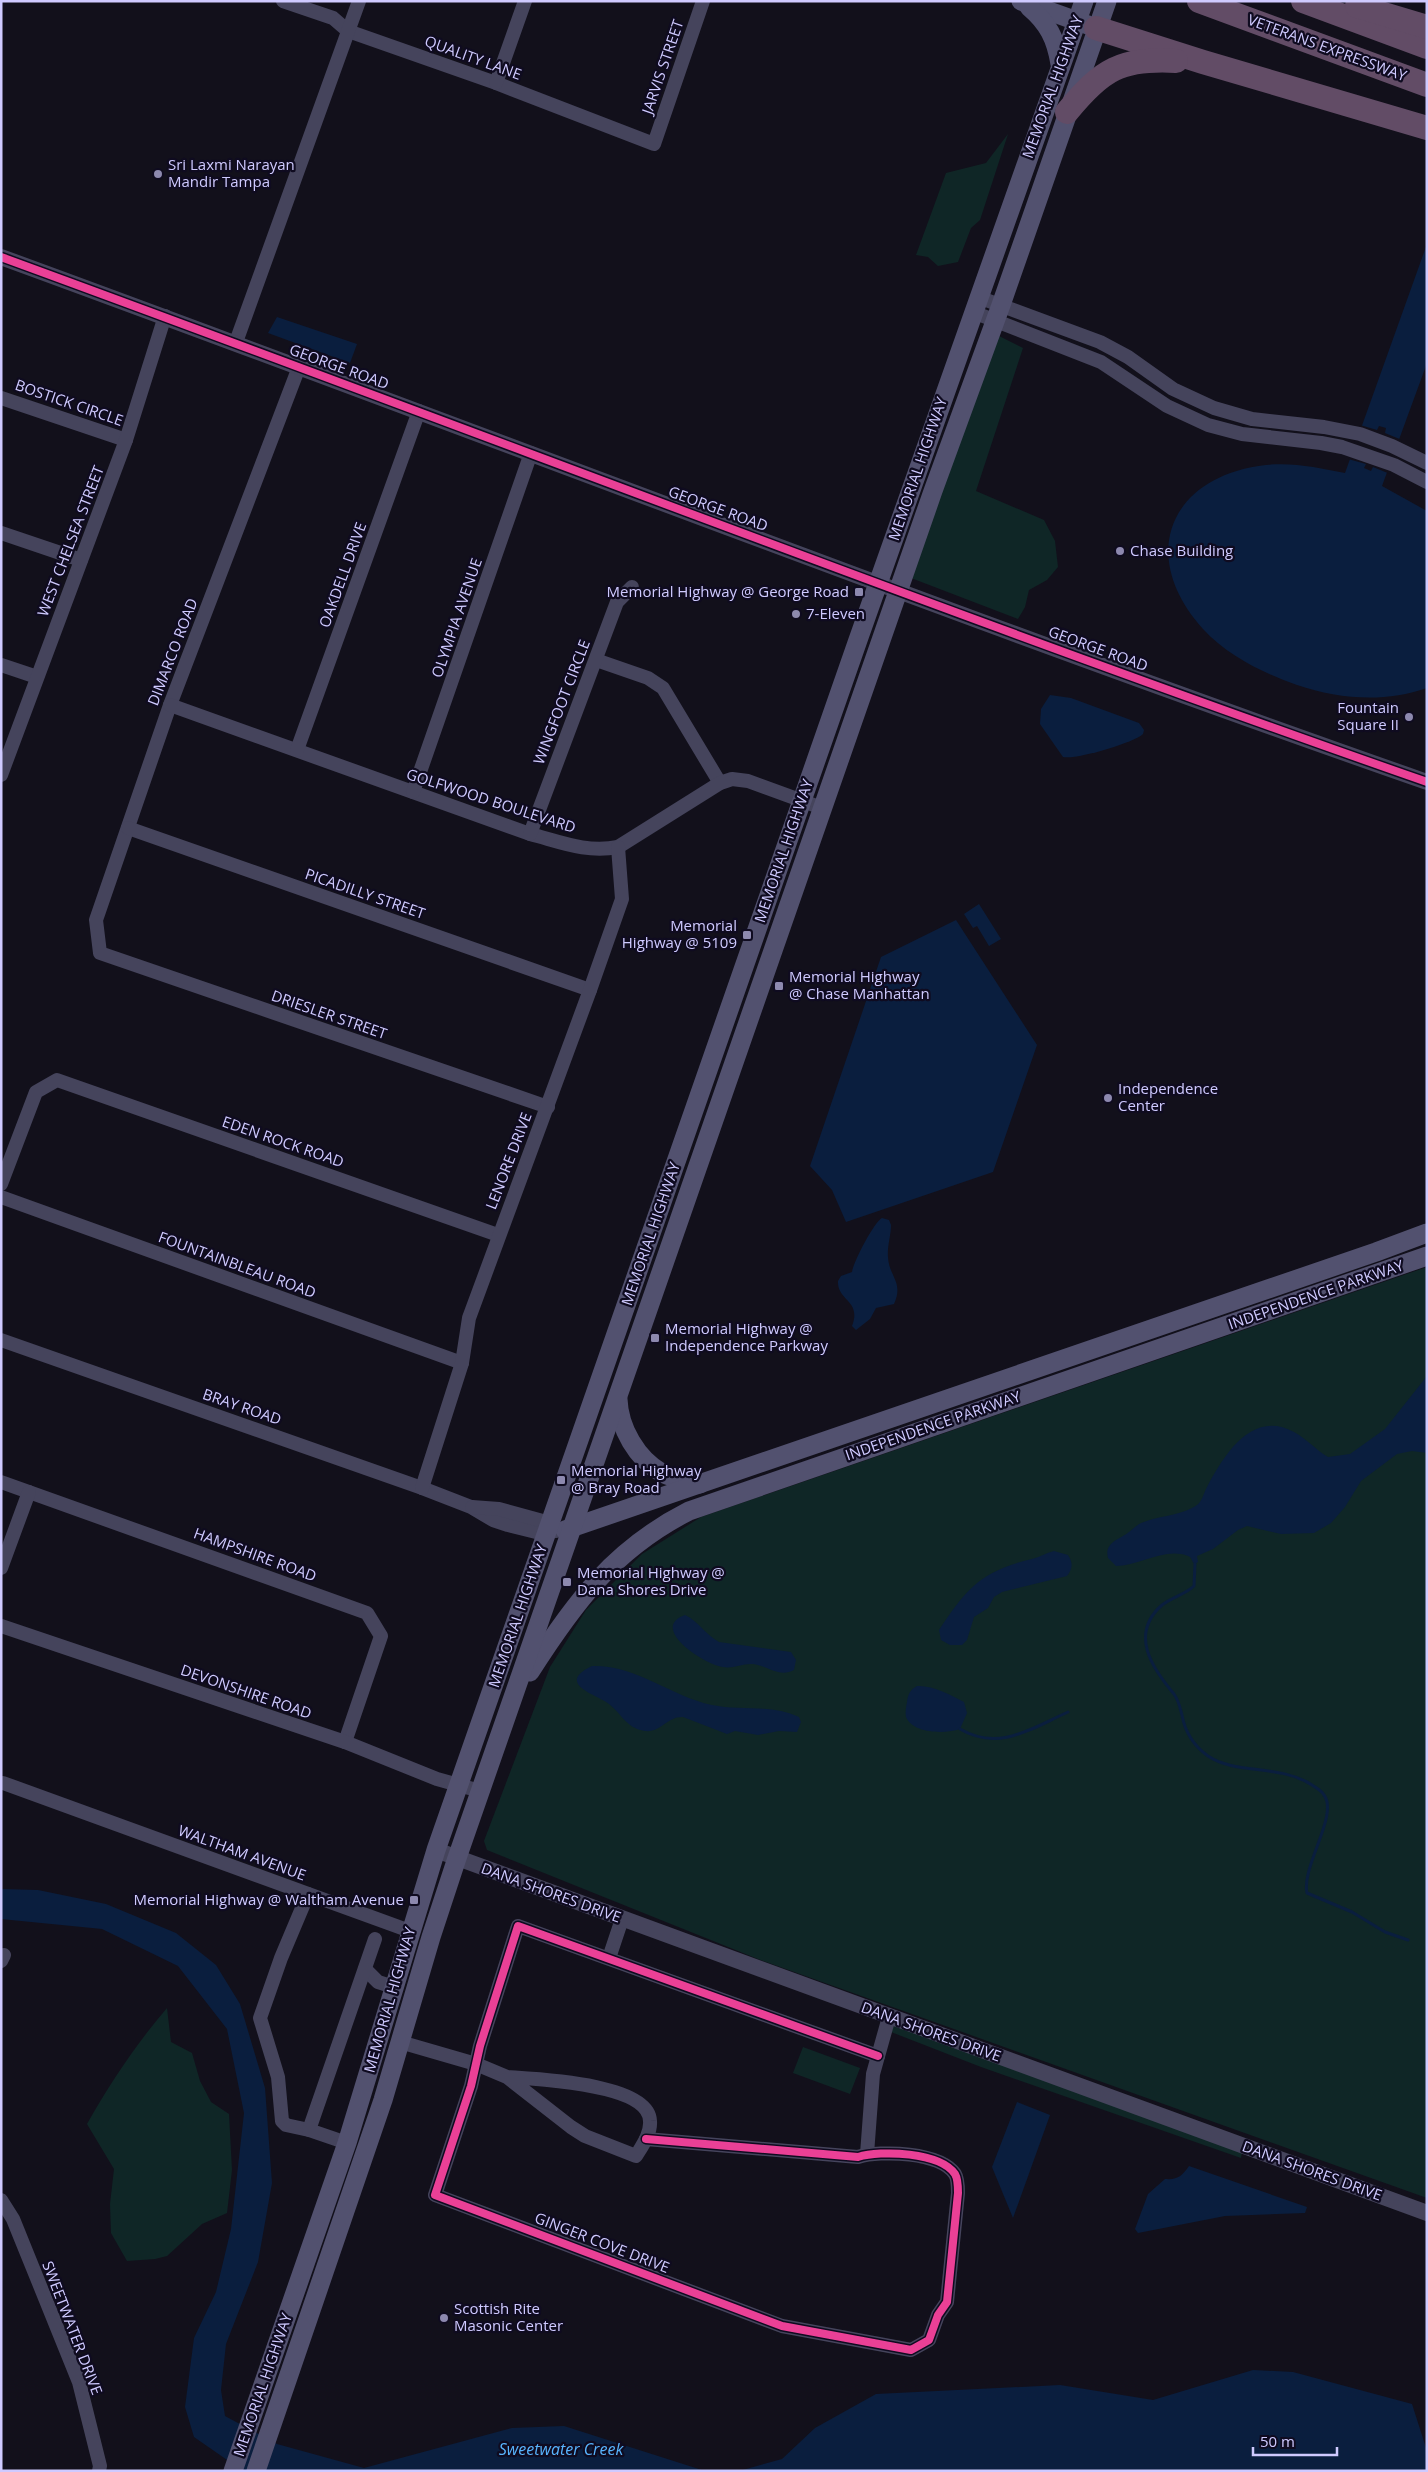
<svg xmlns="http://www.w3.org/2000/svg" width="1428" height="2472" viewBox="0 0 1428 2472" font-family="'Open Sans',sans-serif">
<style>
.green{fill:#0f2626}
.water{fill:#0a1e3e}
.pier{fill:#12101b}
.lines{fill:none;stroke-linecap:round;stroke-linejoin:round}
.stream{stroke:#0a1e3e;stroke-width:3}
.minor{stroke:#45445c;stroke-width:14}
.tertiary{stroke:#45445c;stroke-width:16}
.secondary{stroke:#52516f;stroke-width:19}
.motorway{stroke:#624c66;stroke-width:24}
.cycleway-casing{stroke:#0f0b20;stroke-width:11}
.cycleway{stroke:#ea4096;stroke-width:8}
.poi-dot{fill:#8d89af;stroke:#0f0b20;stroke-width:2}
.labels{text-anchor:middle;stroke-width:4.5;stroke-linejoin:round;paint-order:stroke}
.street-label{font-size:15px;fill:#cfcaff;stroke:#0f0b20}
.poi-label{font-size:15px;fill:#cfcaff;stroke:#0f0b20;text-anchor:start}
.water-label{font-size:16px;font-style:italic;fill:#58b5ff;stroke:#0f0b20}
</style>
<rect width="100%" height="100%" fill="#12101b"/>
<g class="green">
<path d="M1008 134 980 220 971 228 958 262 938 266 928 257 916 255 946 173 986 163Z"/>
<path d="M997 335 1023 348 976 491 1044 520 1055 541 1058 567 1047 580 1029 590 1025 607 1018 619 911 578Z"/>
<path d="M1427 1267V2198L758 1959 487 1850 484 1841 550 1667 586 1610 642 1554 701 1517Z"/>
<path d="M167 2008 171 2042 192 2053 200 2081 211 2102 229 2114 232 2170 227 2213 202 2224 167 2256 155 2259 127 2261 111 2233 110 2204 114 2169 87 2124C111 2082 136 2044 167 2008Z"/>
<path d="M894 2024 1242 2152 1241 2158 981 2067 891 2032Z"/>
<path d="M803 2047 860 2068 850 2094 793 2073Z"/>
</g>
<g class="water">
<path d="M1427 244V363L1382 486 1427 511V688C1384 703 1339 699 1297 685 1263 673 1228 656 1203 629 1137 556 1169 476 1266 465 1293 462 1319 468 1345 473Z"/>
<path d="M277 317 357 344 350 363 268 333Z"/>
<path d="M1050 695 1071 698 1139 723 1144 730 1143 734C1133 743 1076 760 1063 757L1040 724 1041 709Z"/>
<path d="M979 904 1001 939 989 946 977 926 973 928 964 914Z"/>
<path d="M956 920 1037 1045 993 1172 846 1222 832 1190 810 1166 881 957Z"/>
<path d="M882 1218 889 1220 891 1225C891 1235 887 1247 888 1257 889 1277 904 1282 894 1304L876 1308 870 1319 856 1330 852 1326C862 1300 837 1301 838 1281L841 1276 852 1272C854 1260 875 1221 882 1218Z"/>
<path d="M1427 1376V1453L1412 1451 1397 1454 1361 1481 1345 1507 1331 1523 1314 1533 1281 1534 1247 1526 1238 1530 1213 1549 1197 1556 1198 1562 1195 1564C1191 1562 1193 1558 1188 1556 1165 1547 1139 1566 1116 1566L1108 1558C1104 1542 1119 1540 1129 1532 1133 1529 1137 1525 1141 1523 1158 1516 1176 1516 1192 1508 1203 1503 1202 1496 1207 1487 1224 1455 1252 1409 1294 1432 1307 1439 1316 1450 1328 1457L1350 1454 1385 1429Z"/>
<path d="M1054 1551 1068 1555C1073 1563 1073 1568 1067 1576L1002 1592 994 1597 988 1608 974 1617 967 1640 962 1645H950L941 1640 939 1630C967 1588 981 1571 1032 1559 1040 1557 1046 1553 1054 1551Z"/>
<path d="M685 1615C698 1621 706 1635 719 1642L791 1652 796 1660 794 1670C779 1678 768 1666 753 1664 743 1663 733 1669 723 1667 705 1665 648 1628 685 1615Z"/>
<path d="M592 1666C637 1665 670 1696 712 1705 740 1711 773 1704 799 1717L801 1722 797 1732 779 1731 758 1735 735 1731 727 1734 683 1717C668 1716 660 1733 645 1731 626 1728 622 1714 609 1704 598 1695 554 1684 592 1666Z"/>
<path d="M917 1686C932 1685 951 1695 964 1702L967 1713 960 1729C946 1734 913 1734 906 1717 905 1713 906 1707 907 1702 908 1694 910 1690 917 1686Z"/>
<path d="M1 1889 38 1890 106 1904 176 1933 216 1965 240 2004 265 2088 272 2183 258 2262 226 2344 221 2390 225 2416 277 2444 364 2468 512 2428 564 2426 705 2471H243L194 2437 185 2407 194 2338 216 2292 231 2229 244 2113 227 2029 178 1966 102 1929 1 1919Z"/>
<path d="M1017 2102 1050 2115 1013 2218 992 2167Z"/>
<path d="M1189 2166 1307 2207 1305 2213 1225 2216 1138 2233 1135 2229 1148 2194 1165 2179C1178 2180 1182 2176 1189 2166Z"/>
<path d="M1253 2370 1293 2372 1412 2404 1427 2451V2471H739L782 2459 815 2428 876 2394 1060 2385 1153 2400Z"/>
</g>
<path class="pier" d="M1360 425 1377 430 1379 426 1386 428 1385 433 1402 440 1390 474 1373 467 1371 471 1364 468 1366 464 1348 459Z"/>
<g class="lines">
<g class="stream">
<path d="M1195 1564 1194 1586C1186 1594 1172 1597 1162 1605 1129 1634 1152 1668 1174 1694 1179 1701 1180 1708 1182 1715 1185 1732 1194 1746 1208 1756 1236 1775 1280 1764 1312 1785 1316 1788 1321 1790 1324 1795 1339 1815 1301 1867 1307 1893L1352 1912 1385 1932 1408 1940"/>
<path d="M960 1729C999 1752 1032 1728 1068 1712"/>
</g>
<g class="minor">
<path d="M283 1 333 18 348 31 496 83 654 144 703 1"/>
<path d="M496 83 525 1"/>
<path d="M978 297 1100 342 1128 357 1173 389 1214 408 1252 419 1324 427 1360 434 1392 446 1427 463"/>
<path d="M973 312 1101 362 1167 406 1208 425 1242 434 1321 443 1342 447 1394 465 1427 482"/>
<path d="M236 342 359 1"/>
<path d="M299 367 170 705 96 920 100 953 548 1107"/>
<path d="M1 398 126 440"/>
<path d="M1 533 81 560"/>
<path d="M596 660 648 678 663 688 720 783"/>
<path d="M1 665 37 677"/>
<path d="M170 705 530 834C561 842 586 853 618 847L720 783 732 779 748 781 822 808"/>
<path d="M297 750 419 411"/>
<path d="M1 775 126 440 165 316"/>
<path d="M413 792 531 453"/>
<path d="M128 828 590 990"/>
<path d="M530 834 617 602 632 587"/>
<path d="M1 1184 36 1092 57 1080 498 1235"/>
<path d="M1 1197 462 1363"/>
<path d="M1 1340 422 1488 471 1507 493 1520 508 1525 536 1532 556 1531"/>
<path d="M1 1482 367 1613 381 1636 345 1742"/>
<path d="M422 1488 462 1363 469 1318 590 990 622 899 618 847"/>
<path d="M472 1507 499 1509 550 1523"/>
<path d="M1 1568 29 1492"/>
<path d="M1 1626 345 1742 437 1779 480 1791"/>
<path d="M3 1783 410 1931"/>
<path d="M308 1894 281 1958 260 2018 278 2077 282 2121 286 2125 309 2130"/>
<path d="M609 1958 622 1919"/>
<path d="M1 1961 4 1955"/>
<path d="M365 1969 378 1982 394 1987"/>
<path d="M400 2042 476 2064 507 2077 571 2127 585 2136 636 2156C642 2146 651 2134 650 2121 649 2083 534 2079 507 2077"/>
<path d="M646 2139 858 2157C881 2150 940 2152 955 2174 958 2179 958 2188 958 2193L947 2302 938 2315 929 2340 911 2350 782 2326 435 2195 471 2086 480 2046 518 1926 878 2056"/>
<path d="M347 2143 309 2130 375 1939"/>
<path d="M867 2154 873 2074 889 2017"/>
<path d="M1 2200 13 2219 79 2382 100 2466 99 2471"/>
</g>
<g class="tertiary">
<path d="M1 257C477 431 949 615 1427 782"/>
<path d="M436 1850 1427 2213"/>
</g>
<g class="secondary">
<path d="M1021 1 1088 25"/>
<path d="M1029 7C1048 23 1056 39 1060 64"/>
<path d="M618 1399C619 1428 637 1459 662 1473 674 1479 687 1481 700 1484"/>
<path d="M565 1530 1376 1252 1427 1233"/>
<path d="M530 1672C574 1603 614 1549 689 1511L1427 1256"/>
<path d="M233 2471 347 2143 436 1850 858 640 1084 1"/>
<path d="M256 2471 383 2100 431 1937 457 1858 933 491 1001 305 1107 1"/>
</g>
<g class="motorway">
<path d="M1199 1 1427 85"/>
<path d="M1303 1 1427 47"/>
<path d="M1357 6 1427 27"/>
<path d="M1096 28 1203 62 1427 128"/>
<path d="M1067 112C1102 69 1121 58 1176 61"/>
</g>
<defs>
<g id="cycleway">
<path d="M1 257C477 431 949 615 1427 782"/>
<path d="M646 2139 858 2157C881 2150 940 2152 955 2174 958 2179 958 2188 958 2193L947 2302 938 2315 929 2340 911 2350 782 2326 435 2195 471 2086 480 2046 518 1926 878 2056"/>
</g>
</defs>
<use href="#cycleway" class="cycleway-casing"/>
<use href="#cycleway" class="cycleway"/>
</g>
<g class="poi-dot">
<circle cx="158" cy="174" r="5"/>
<circle cx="1120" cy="551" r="5"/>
<rect x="854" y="587" width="10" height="10" rx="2.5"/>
<circle cx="796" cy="614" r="5"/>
<circle cx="1409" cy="717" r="5"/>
<rect x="742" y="930" width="10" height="10" rx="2.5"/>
<rect x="774" y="981" width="10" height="10" rx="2.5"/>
<circle cx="1108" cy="1098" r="5"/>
<rect x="650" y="1333" width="10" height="10" rx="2.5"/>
<rect x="556" y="1475" width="10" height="10" rx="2.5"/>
<rect x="562" y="1577" width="10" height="10" rx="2.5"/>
<rect x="409" y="1895" width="10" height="10" rx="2.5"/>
<circle cx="444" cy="2318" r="5"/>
</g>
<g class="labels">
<g class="street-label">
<text transform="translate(1327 48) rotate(20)" y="5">VETERANS EXPRESSWAY</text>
<text transform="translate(473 58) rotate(20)" y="5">QUALITY LANE</text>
<text transform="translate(663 67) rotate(-71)" y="5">JARVIS STREET</text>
<text transform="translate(1053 87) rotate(-70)" y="5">MEMORIAL HIGHWAY</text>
<text transform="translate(339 367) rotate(20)" y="5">GEORGE ROAD</text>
<text transform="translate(69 403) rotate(19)" y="5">BOSTICK CIRCLE</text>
<text transform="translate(918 469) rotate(-71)" y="5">MEMORIAL HIGHWAY</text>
<text transform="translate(718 509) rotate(20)" y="5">GEORGE ROAD</text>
<text transform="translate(71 541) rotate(-69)" y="5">WEST CHELSEA STREET</text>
<text transform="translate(343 575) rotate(-70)" y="5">OAKDELL DRIVE</text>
<text transform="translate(457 618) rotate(-71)" y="5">OLYMPIA AVENUE</text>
<text transform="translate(1098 649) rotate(20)" y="5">GEORGE ROAD</text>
<text transform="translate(173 652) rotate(-69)" y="5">DIMARCO ROAD</text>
<text transform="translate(562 702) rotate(-69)" y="5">WINGFOOT CIRCLE</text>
<text transform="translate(491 801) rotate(18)" y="5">GOLFWOOD BOULEVARD</text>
<text transform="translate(784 851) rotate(-71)" y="5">MEMORIAL HIGHWAY</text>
<text transform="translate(365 894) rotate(19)" y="5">PICADILLY STREET</text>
<text transform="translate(329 1015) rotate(19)" y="5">DRIESLER STREET</text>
<text transform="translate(283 1142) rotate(19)" y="5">EDEN ROCK ROAD</text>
<text transform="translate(509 1161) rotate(-69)" y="5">LENORE DRIVE</text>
<text transform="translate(651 1234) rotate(-71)" y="5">MEMORIAL HIGHWAY</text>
<text transform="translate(237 1265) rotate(20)" y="5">FOUNTAINBLEAU ROAD</text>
<text transform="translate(1316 1295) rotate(-19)" y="5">INDEPENDENCE PARKWAY</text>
<text transform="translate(242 1407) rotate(19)" y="5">BRAY ROAD</text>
<text transform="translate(933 1426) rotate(-19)" y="5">INDEPENDENCE PARKWAY</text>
<text transform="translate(255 1555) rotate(20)" y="5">HAMPSHIRE ROAD</text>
<text transform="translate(518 1616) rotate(-71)" y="5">MEMORIAL HIGHWAY</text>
<text transform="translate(246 1692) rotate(19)" y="5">DEVONSHIRE ROAD</text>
<text transform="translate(242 1853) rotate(20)" y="5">WALTHAM AVENUE</text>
<text transform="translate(551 1893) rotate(20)" y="5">DANA SHORES DRIVE</text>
<text transform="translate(390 2000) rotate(-74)" y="5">MEMORIAL HIGHWAY</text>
<text transform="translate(931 2032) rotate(20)" y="5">DANA SHORES DRIVE</text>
<text transform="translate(1312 2171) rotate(20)" y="5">DANA SHORES DRIVE</text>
<text transform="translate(602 2243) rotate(21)" y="5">GINGER COVE DRIVE</text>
<text transform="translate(72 2328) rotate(69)" y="5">SWEETWATER DRIVE</text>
<text transform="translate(263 2385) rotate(-71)" y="5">MEMORIAL HIGHWAY</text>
</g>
<g class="poi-label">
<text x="168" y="170">Sri Laxmi Narayan<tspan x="168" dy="17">Mandir Tampa</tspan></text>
<text x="1130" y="556">Chase Building</text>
<text x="849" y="597" text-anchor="end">Memorial Highway @ George Road</text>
<text x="806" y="619">7-Eleven</text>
<text x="1399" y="713" text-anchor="end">Fountain<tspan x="1399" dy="17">Square II</tspan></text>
<text x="737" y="931" text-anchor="end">Memorial<tspan x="737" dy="17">Highway @ 5109</tspan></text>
<text x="789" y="982">Memorial Highway<tspan x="789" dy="17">@ Chase Manhattan</tspan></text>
<text x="1118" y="1094">Independence<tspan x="1118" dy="17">Center</tspan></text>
<text x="665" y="1334">Memorial Highway @<tspan x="665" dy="17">Independence Parkway</tspan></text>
<text x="571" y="1476">Memorial Highway<tspan x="571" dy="17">@ Bray Road</tspan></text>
<text x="577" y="1578">Memorial Highway @<tspan x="577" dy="17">Dana Shores Drive</tspan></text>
<text x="404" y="1905" text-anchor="end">Memorial Highway @ Waltham Avenue</text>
<text x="454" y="2314">Scottish Rite<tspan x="454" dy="17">Masonic Center</tspan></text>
</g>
<g class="water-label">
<text x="561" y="2455">Sweetwater Creek</text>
</g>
</g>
<rect width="1428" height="2472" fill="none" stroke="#cfcaff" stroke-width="5"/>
<path d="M1253 2447v8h84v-8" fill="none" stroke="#cfcaff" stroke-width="2.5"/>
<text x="1260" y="2447" font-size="15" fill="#cfcaff" stroke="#0f0b20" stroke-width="4" paint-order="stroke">50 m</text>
</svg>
